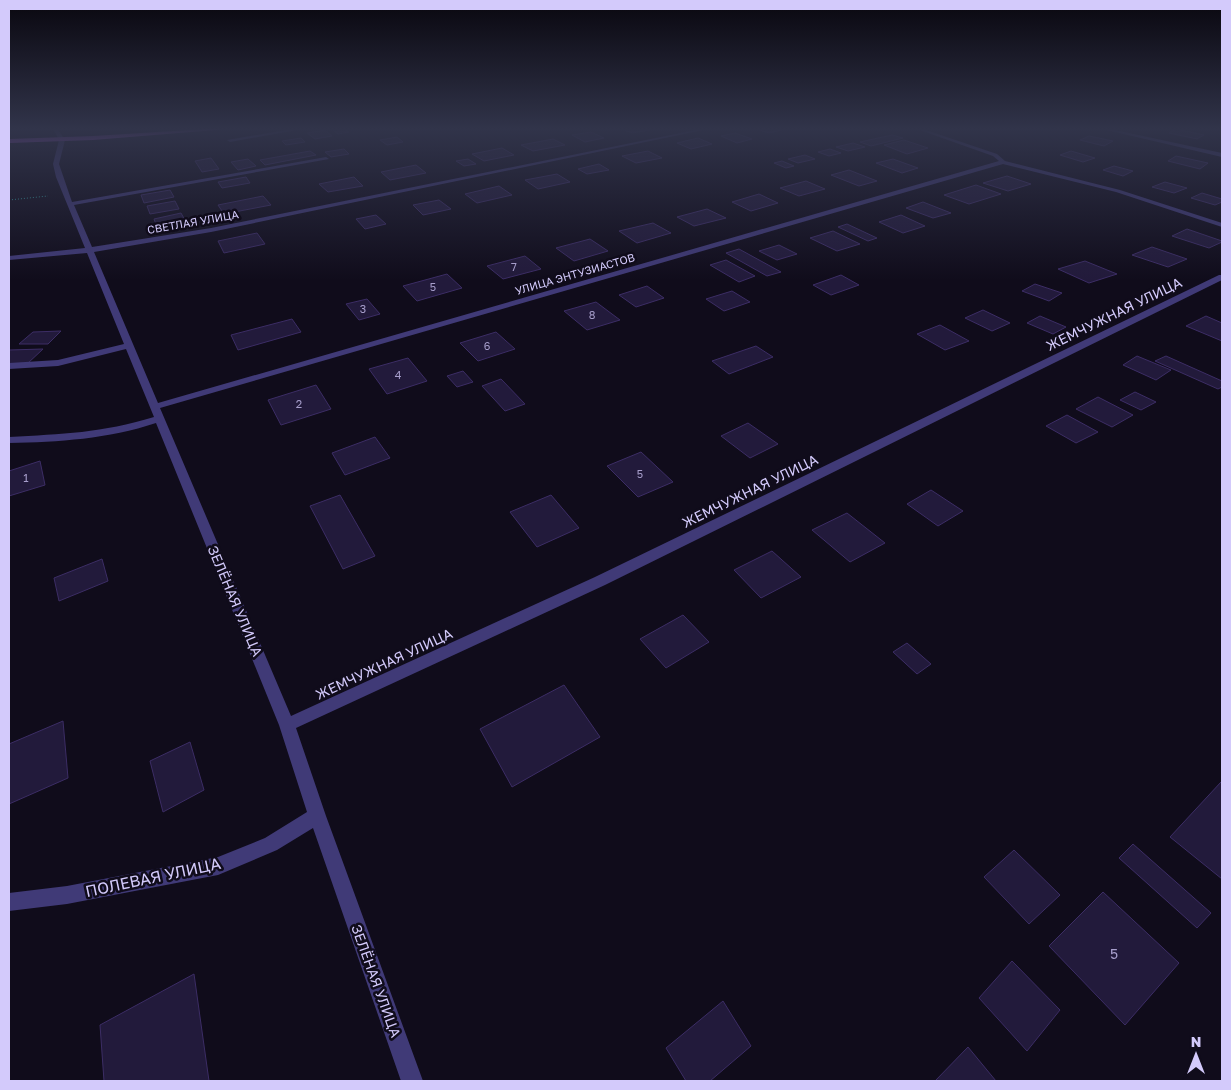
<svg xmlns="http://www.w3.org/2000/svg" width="1231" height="1090" viewBox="0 0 1231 1090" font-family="'Golos Text',sans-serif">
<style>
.building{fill:#221a3b;stroke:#3c2d65}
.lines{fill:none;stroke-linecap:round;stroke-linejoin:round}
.path{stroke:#34a5a5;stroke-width:1;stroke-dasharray:1 2;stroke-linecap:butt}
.minor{fill:#403a77;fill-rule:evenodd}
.major{fill:#c359f4;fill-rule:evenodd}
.labels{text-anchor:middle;stroke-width:5;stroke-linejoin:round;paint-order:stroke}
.far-street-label{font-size:11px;fill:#d3cafb;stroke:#100c1b}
.number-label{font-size:11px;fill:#a79ecb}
.street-label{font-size:14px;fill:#d3cafb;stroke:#100c1b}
.near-number-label{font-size:14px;fill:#a79ecb}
.near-street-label{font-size:16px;fill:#d3cafb;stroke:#100c1b}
</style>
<rect width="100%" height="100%" fill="#100c1b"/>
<g class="building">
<path d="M330 128H343L349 132 338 134Z"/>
<path d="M620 128H644L649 130 632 133Z"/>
<path d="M754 128H789L769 133Z"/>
<path d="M1176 129 1204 135 1197 139 1169 133Z"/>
<path d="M325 130 332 136 315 139 307 133Z"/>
<path d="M591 132 604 138 585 142 572 135Z"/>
<path d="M735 133 752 139 737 143 721 136Z"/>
<path d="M892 135 903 138 871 146 860 142Z"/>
<path d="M1089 136 1113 141 1104 146 1080 140Z"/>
<path d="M397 137 403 142 387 145 380 140Z"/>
<path d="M301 138 305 142 286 145 282 141Z"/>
<path d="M698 138 712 144 691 149 677 143Z"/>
<path d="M553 139 565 145 533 151 521 145Z"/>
<path d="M904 140 928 148 907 154 884 145Z"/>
<path d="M853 143 865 147 848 151 836 147Z"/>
<path d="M502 148 514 155 484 161 472 154Z"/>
<path d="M344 149 349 154 331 157 325 152Z"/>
<path d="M830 149 841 153 829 156 818 152Z"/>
<path d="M310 151 316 155 265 165 260 160Z"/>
<path d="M648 151 662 158 636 163 622 156Z"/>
<path d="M1071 151 1095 158 1083 162 1060 155Z"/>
<path d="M805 155 815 159 798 163 788 159Z"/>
<path d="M1176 156 1208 163 1200 169 1168 161Z"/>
<path d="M211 158 219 169 202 172 195 161Z"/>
<path d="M248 159 256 166 238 170 231 162Z"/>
<path d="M468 159 476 164 464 166 456 161Z"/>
<path d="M893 159 918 168 902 173 876 163Z"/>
<path d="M782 161 794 166 786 168 774 163Z"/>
<path d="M599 164 609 170 587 174 578 169Z"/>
<path d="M416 165 426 173 390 180 381 172Z"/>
<path d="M1114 166 1133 171 1123 176 1103 170Z"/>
<path d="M849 170 877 181 859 186 831 175Z"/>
<path d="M557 174 570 182 538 189 525 180Z"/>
<path d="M1007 176 1031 184 1008 191 983 183Z"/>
<path d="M246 177 250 183 222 188 218 182Z"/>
<path d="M354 177 363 186 328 192 319 184Z"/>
<path d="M806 181 825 189 799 196 780 188Z"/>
<path d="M1165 182 1187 188 1174 193 1152 187Z"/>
<path d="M976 185 1001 194 969 204 944 195Z"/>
<path d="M499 186 512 195 477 203 465 194Z"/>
<path d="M170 190 174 197 144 203 141 195Z"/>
<path d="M1202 193 1222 199V202L1215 205 1191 198Z"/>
<path d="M759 194 778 203 751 211 732 202Z"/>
<path d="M263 196 271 205 224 214 218 205Z"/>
<path d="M439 200 451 209 423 215 413 205Z"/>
<path d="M175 201 179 209 150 214 147 206Z"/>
<path d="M923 202 951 213 933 218 906 208Z"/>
<path d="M707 209 726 218 694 226 677 217Z"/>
<path d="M181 213 186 222 157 227 154 219Z"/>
<path d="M376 215 386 224 365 229 356 219Z"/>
<path d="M901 215 925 226 903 233 879 222Z"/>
<path d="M653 223 671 233 637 243 619 231Z"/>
<path d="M847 224 877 238 868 241 838 227Z"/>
<path d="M1187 229 1222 241V242L1209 248 1172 236Z"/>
<path d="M833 231 860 244 837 251 810 238Z"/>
<path d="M257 233 265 244 224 253 218 241Z"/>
<path d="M590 239 608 251 574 261 556 248Z"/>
<path d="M779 245 797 254 777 260 759 251Z"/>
<path d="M1152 247 1187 259 1168 267 1132 255Z"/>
<path d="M739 249 781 272 767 276 726 253Z"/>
<path d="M525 256 541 269 503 279 487 266Z"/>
<path d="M726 260 755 276 739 282 710 265Z"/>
<path d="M1085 261 1117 274 1089 283 1058 269Z"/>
<path d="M447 274 462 288 417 301 403 286Z"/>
<path d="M841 275 859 285 831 295 813 285Z"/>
<path d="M1035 284 1062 293 1049 301 1022 291Z"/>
<path d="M647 286 664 298 636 307 619 295Z"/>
<path d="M732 291 750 302 724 311 706 299Z"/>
<path d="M367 299 380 314 359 320 346 304Z"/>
<path d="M596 302 620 320 587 330 564 311Z"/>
<path d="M983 310 1010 323 992 331 965 318Z"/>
<path d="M1040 316 1066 327 1053 334 1027 323Z"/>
<path d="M1206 316 1222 323V341L1186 326Z"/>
<path d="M292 319 301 332 238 350 231 335Z"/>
<path d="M940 325 969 341 945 350 917 334Z"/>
<path d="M61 331 48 344H19L33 332Z"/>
<path d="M496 332 515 349 478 361 460 343Z"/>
<path d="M756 346 773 357 729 374 712 361Z"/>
<path d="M43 349 27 364 9 365V350Z"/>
<path d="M1137 356 1171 370 1156 380 1123 365Z"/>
<path d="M1166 356 1222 381V387L1218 389 1155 361Z"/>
<path d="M408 358 427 381 387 394 369 369Z"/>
<path d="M463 371 473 382 457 387 447 376Z"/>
<path d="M501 379 525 404 505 411 482 386Z"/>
<path d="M316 385 331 409 281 425 268 400Z"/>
<path d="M1135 392 1156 402 1141 410 1120 400Z"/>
<path d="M1098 397 1133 415 1112 427 1076 409Z"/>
<path d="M1067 415 1098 432 1076 443 1046 426Z"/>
<path d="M748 423 778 444 750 458 721 436Z"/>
<path d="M375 437 390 458 345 475 332 453Z"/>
<path d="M641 452 673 482 638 497 607 466Z"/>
<path d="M40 461 45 485 9 496V471Z"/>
<path d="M931 490 963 511 938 526 907 504Z"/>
<path d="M340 495 375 556 343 569 310 506Z"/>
<path d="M551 495 579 528 537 547 510 512Z"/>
<path d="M847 513 885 543 850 562 812 530Z"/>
<path d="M772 551 801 577 761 598 734 570Z"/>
<path d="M102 559 108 581 59 601 54 578Z"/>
<path d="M683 615 709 642 666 668 640 639Z"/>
<path d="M907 643 931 664 917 674 893 652Z"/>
<path d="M564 685 600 737 512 787 480 729Z"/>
<path d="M63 721 68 778 9 804V744Z"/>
<path d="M190 742 204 790 163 812 150 761Z"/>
<path d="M1221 782H1222V879L1170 837Z"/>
<path d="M1133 844 1211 913 1197 928 1119 858Z"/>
<path d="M1014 850 1060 895 1029 924 984 877Z"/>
<path d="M1103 892 1179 963 1125 1025 1049 946Z"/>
<path d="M1012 961 1060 1010 1027 1051 979 998Z"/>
<path d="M194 974 209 1081H104L100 1025Z"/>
<path d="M723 1001 751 1046 710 1081H686L666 1048Z"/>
<path d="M968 1047 996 1081H935Z"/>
</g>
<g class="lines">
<path class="path" d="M9 200 48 196"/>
<g class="minor">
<path d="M53 128H57L65 140 59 164 72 202 326 157 329 159 74 205 92 247 211 228 705 128H713L211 232 94 252 158 403 999 161 993 156 914 128H920L997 154 1005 161 1120 190 1222 223V227L1116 192 1003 164 160 408 291 716 595 577 1219 275H1222V280L605 585 296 728 326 816 423 1081H401L313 828 277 850 218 875 67 904 9 911V893L67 886 218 857 265 838 307 812 279 725 156 423C108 439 59 442 9 443V437C62 434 102 433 154 417L126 349 58 366 9 369V363L58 360 124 344 87 253 9 260V256L85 248 56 177 53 164 59 140Z"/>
<path d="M298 128H308L230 142 227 140Z"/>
<path d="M1098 128H1106L1222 153V157Z"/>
</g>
<path class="major" d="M221 128H240L93 140 9 143V139L93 136Z"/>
</g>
<linearGradient id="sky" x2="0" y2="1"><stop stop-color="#09070f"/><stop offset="0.46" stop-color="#31344a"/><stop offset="1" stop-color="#31344a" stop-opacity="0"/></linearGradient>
<rect width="1231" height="280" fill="url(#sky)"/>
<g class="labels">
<g class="far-street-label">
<text transform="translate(193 222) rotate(-10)" y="4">СВЕТЛАЯ УЛИЦА</text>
<text transform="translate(575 274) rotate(-16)" y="4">УЛИЦА ЭНТУЗИАСТОВ</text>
</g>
<g class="number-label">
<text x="514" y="271">7</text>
<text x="433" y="291">5</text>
<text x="363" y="313">3</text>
<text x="592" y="319">8</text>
<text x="487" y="350">6</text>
<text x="398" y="379">4</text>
<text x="299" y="408">2</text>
<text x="640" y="478">5</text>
<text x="26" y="482">1</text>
</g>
<g class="street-label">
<text transform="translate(1114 314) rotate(-26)" y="5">ЖЕМЧУЖНАЯ УЛИЦА</text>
<text transform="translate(750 491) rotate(-26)" y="5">ЖЕМЧУЖНАЯ УЛИЦА</text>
<text transform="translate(235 601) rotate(67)" y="5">ЗЕЛЁНАЯ УЛИЦА</text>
<text transform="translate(384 664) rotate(-25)" y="5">ЖЕМЧУЖНАЯ УЛИЦА</text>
<text transform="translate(376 981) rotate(70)" y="5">ЗЕЛЁНАЯ УЛИЦА</text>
</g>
<g class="near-number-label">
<text x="1114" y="959">5</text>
</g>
<g class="near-street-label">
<text transform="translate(153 877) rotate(-12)" y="6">ПОЛЕВАЯ УЛИЦА</text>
</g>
</g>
<rect width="1231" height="1090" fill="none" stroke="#d3cafb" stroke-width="20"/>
<g transform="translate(1196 1055)" stroke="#100c1b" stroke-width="4" paint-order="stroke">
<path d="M0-4L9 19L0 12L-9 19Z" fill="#d3cafb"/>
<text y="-8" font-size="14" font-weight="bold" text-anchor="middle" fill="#d3cafb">N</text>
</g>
</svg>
